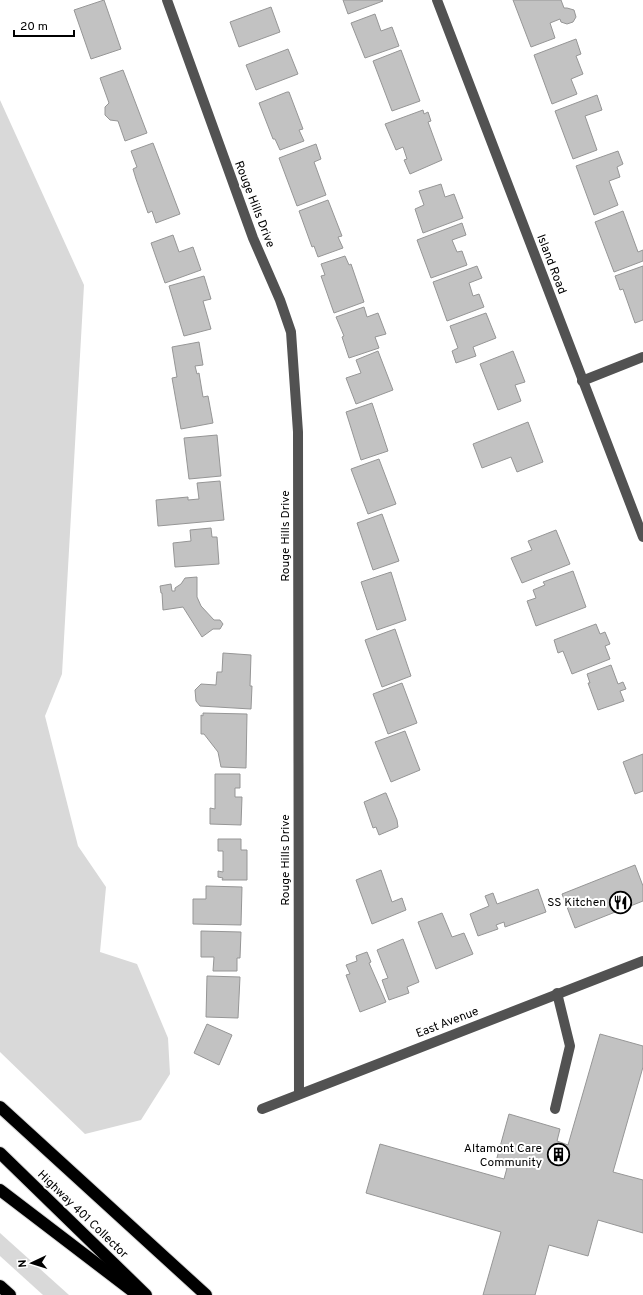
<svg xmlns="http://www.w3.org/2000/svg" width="643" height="1295" viewBox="0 0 643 1295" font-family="Overpass,sans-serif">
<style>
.green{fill:#d9d9d9}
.building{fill:#c2c2c2;stroke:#969696}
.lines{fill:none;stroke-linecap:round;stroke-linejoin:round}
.highway-casing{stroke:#dbdbdb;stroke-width:14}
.minor{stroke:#525252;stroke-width:10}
.highway{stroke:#000;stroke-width:12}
.labels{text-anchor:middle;stroke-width:4;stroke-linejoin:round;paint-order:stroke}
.street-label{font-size:12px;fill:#000;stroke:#fff}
.poi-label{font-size:12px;fill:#000;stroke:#fff;text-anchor:end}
</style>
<rect width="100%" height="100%" fill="#fff"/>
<g class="green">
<path d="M0 100 84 285 62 674 45 716 78 846 106 887 100 952 137 964 168 1038 170 1074 141 1120 85 1134 0 1052Z"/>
<path d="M0 1233 69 1295H43L0 1256Z"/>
</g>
<g class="building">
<path d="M104 0 121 49 91 59 74 10Z"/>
<path d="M343 0H382L383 1 348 14Z"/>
<path d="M513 0H561L564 8H567L574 10 576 17 573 22 567 24 561 22 560 19 550 23 555 38 531 47Z"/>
<path d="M271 7 280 32 239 47 230 22Z"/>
<path d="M375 14 381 31 392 27 399 46 365 58 351 23Z"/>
<path d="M576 39 581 54 576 56 583 74 571 79 577 94 552 104 534 55Z"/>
<path d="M288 49 298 74 256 90 246 65Z"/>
<path d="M401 50 420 101 392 111 373 61Z"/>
<path d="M123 70 147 133 125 141 118 121 110 120 105 115V107L109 103 100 78Z"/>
<path d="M287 92H289L303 129 299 130 304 141 280 150 275 139H273L259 103Z"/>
<path d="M597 95 602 110 585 116 597 150 573 159 555 111Z"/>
<path d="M423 110 424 114 428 112 431 121 428 122 442 160 410 174 404 160 407 159 403 147 396 150 385 124Z"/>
<path d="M153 143 180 214 156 223 152 211 148 213 136 179 133 169 137 167 131 151Z"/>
<path d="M316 144 321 159 314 162 326 195 297 206 279 158Z"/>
<path d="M618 151 623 164 617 167 620 177 609 181 618 205 594 215 576 166Z"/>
<path d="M441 184 445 197 454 194 463 218 423 233 415 209 424 205 419 191Z"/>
<path d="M328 200 342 236 338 237 343 248 318 257 314 246 312 247 299 211Z"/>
<path d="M623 211 638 252 643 250V261L614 272 595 222Z"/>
<path d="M462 223 466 235 452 240 457 252 462 251 467 265 431 278 417 240Z"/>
<path d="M173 235 179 252 193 247 201 270 165 283 151 243Z"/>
<path d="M345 256 349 265 351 264 364 302 334 313 321 276 325 275 321 264Z"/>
<path d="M477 266 482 278 469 283 473 296 479 294 484 307 447 321 433 282Z"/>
<path d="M643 266V320L635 323 623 289 620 290 615 276Z"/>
<path d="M204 276 211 299 203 301 211 329 184 336 169 286Z"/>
<path d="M364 307 367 317 378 313 386 334 375 337 379 348 349 358 342 337 344 336 336 317Z"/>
<path d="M486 313 496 338 473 347 476 356 456 363 452 351 458 348 450 326Z"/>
<path d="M199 342 203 365 195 366 197 374 199 373 203 397 208 396 213 423 181 429 172 378 177 377 172 347Z"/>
<path d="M378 351 393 390 356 404 346 378 361 373 356 360Z"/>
<path d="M513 351 525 382 515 385 521 401 498 410 480 364Z"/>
<path d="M372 403 388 451 361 460 346 412Z"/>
<path d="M528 422 543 462 517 472 511 457 482 468 473 444Z"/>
<path d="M217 435 221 476 189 479 184 438Z"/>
<path d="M379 459 396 504 368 514 351 469Z"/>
<path d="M220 481 224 520 158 526 156 500 188 497V500L199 499 197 483Z"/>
<path d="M382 514 399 561 373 570 357 523Z"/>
<path d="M211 528 212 537H217L219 564 175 567 173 543 191 541 190 530Z"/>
<path d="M556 530 570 564 522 583 511 558 532 550 528 541Z"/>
<path d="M573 571 586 607 536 626 527 601 536 598 533 590 545 585 543 582Z"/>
<path d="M391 572 406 620 377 630 361 582Z"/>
<path d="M197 577V597L201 606 214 620H220L223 624 220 629H213L202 637 183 607 163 610 162 593H161L160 586 171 584 172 591H175V588L181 584 185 578Z"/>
<path d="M596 624 600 634 605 632 610 644 605 646 610 659 572 674 563 651 558 653 554 640Z"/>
<path d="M395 629 411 676 382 687 365 640Z"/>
<path d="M223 653 251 655 250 686H252L251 709 200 706 196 701 195 690 201 684 216 685 217 672H222Z"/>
<path d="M611 665 618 684 623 682 626 689 620 691 624 701 598 710 588 683H590L587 674Z"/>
<path d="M402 683 417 723 388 734 373 694Z"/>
<path d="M203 713 247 714 246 768 221 767 218 752 204 734H201V715L203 716Z"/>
<path d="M405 731 420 770 391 782 375 742Z"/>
<path d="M643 754V791L635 794 623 762Z"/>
<path d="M215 774H240V788H235V797H242L241 825 210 824V808L215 809Z"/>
<path d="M385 793H386L397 820 398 827 379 835 376 827 373 828 364 802Z"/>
<path d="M218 839H241V850H247V880H222L223 878 218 877V871L223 872V851H218Z"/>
<path d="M635 865 643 886V901L575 928 562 894Z"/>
<path d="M381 870 392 902 402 898 406 910 372 924 356 880Z"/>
<path d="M206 886 242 887 241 925 193 924V899H206Z"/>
<path d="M538 889 546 912 505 927 504 922 496 925 498 929 478 936 470 914 489 906 485 896 493 893 497 904Z"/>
<path d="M442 913 452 937 464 933 473 954 436 969 418 922Z"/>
<path d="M201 931 241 932 240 958H237V971H213L214 957H201Z"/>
<path d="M403 939 419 982 407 987 409 993 389 1000 382 980 388 978 377 950Z"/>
<path d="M367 952 371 962 369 963 386 1002 360 1012 346 975 350 974 346 965 357 961 356 956Z"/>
<path d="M207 976 240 977 238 1018 206 1017Z"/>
<path d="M207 1024 232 1035 219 1065 194 1053Z"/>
<path d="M600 1034 643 1046V1067L613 1172 643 1180V1233L598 1220 588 1256 549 1245 535 1295H483L501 1232 366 1193 380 1144 504 1179 507 1168 495 1165 509 1114 560 1129 557 1141 568 1145Z"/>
</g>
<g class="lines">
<defs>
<g id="highway">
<path d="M0 1107 206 1295"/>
<path d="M0 1153 146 1295"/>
<path d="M0 1190 135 1293"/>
<path d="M0 1286 10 1295"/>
</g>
</defs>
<use href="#highway" class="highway-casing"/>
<g class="minor">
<path d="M167 0 253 238 280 300 291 332 298 432 299 1094"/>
<path d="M437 0 643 537"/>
<path d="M582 381 643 357"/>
<path d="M262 1109 643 961"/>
<path d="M555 1109 570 1046 557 993"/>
</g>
<use href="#highway" class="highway"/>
</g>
<defs>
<symbol id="restaurant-ring" viewBox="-11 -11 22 22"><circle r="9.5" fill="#fff" stroke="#000" stroke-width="1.5"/><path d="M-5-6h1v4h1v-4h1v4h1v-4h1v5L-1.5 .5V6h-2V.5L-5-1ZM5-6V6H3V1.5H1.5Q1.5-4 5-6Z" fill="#000"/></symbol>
<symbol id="building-ring" viewBox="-11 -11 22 22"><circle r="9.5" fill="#fff" stroke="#000" stroke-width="1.5"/><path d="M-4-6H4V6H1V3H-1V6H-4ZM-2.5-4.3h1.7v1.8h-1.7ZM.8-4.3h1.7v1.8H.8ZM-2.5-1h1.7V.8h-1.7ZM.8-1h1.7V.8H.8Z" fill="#000"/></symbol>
</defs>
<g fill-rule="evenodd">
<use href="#restaurant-ring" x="608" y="890" width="25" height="25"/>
<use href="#building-ring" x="546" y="1142" width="25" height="25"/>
</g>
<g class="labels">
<g class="street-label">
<text transform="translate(255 204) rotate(69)" y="4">Rouge Hills Drive</text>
<text transform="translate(552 264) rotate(69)" y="4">Island Road</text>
<text transform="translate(285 536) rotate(-90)" y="4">Rouge Hills Drive</text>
<text transform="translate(285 860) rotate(-90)" y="4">Rouge Hills Drive</text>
<text transform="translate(447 1022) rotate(-21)" y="4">East Avenue</text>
<text transform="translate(83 1214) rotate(44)" y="4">Highway 401 Collector</text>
</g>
<g class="poi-label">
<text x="606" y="906">SS Kitchen</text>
<text x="542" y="1152">Altamont Care<tspan x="542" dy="14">Community</tspan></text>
</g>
</g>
<g transform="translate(32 1263) rotate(266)" stroke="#ffffff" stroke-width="3" paint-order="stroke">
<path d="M0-3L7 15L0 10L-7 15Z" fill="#000000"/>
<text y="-6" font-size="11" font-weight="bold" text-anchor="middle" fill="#000000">N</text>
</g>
<path d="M14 30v6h60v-6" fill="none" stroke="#000000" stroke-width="2"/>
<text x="20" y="30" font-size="12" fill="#000000" stroke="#ffffff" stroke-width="3" paint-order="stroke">20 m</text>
</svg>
